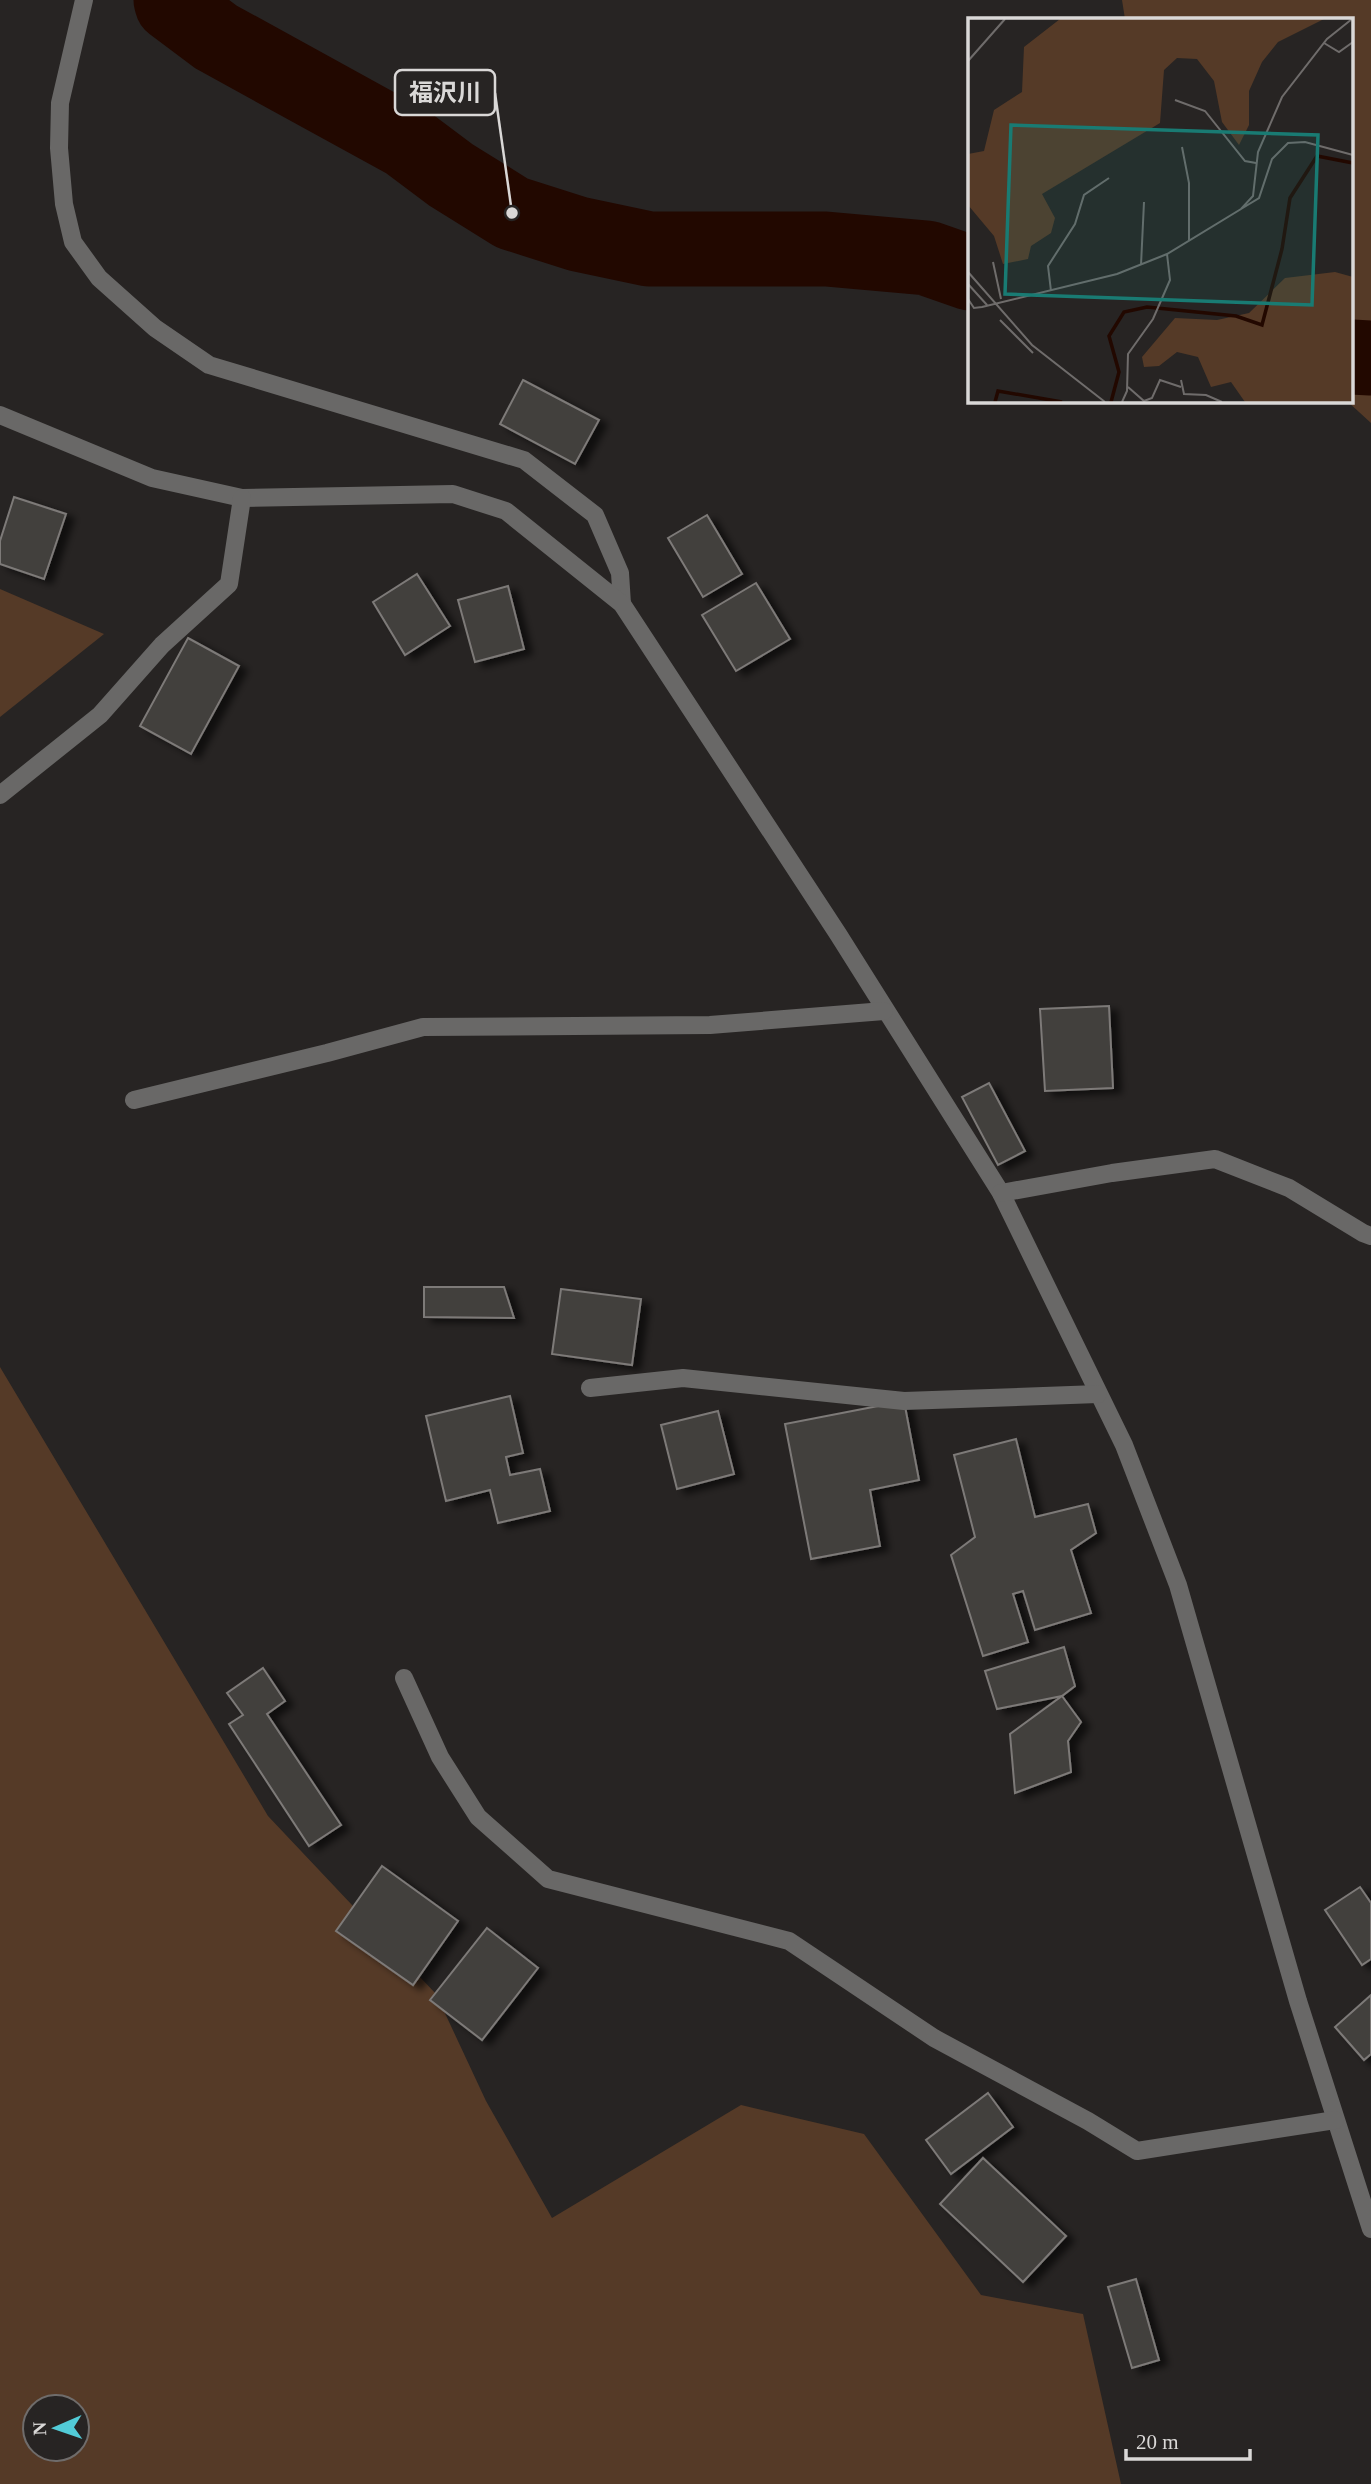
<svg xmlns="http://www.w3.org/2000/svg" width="1371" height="2484" viewBox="0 0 1371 2484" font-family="'Times New Roman','Noto Sans JP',serif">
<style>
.green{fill:#553a27;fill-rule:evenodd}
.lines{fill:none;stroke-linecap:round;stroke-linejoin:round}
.river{stroke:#220800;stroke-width:75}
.building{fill:#423f3d;stroke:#7d7a78;stroke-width:2;filter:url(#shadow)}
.minor{stroke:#696867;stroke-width:18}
.inset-river{fill:none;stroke:#220800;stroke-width:3.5}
.inset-road{fill:none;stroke:#6f6c6b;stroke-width:2}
.view{fill:#197b73;fill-opacity:0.15;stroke:#197b73;stroke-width:3.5}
.inset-edge{fill:none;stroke:#dad8d7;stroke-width:3.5}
.leader{fill:none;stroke:#dad8d7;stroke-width:2.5}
.callout-dot{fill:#dad8d7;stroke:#272423;stroke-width:2.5}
.callout{fill:#272423;stroke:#dad8d7;stroke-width:2.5}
.callout-label{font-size:24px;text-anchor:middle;font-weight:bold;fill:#dad8d7}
</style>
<defs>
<filter id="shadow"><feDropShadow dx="8" dy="4.5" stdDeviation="3.5" flood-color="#0009"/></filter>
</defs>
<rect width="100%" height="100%" fill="#272423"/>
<g class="green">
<path d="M1122 0H1371V423L1347 401H1352V19H1125Z"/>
<path d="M0 589 104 634 0 717Z"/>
<path d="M0 1367 268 1816 436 1994 486 2101 552 2218 741 2105 864 2134 981 2295 1083 2314 1121 2484H0ZM35 2407H77V2449H35Z"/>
</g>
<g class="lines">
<g class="river">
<path d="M171 0 172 4 216 37 407 142 451 175 512 213 578 234 649 249H826L927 258 970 273"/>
<path d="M1352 357 1371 358"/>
</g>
</g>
<g class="building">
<path d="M523 380 599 420 575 464 500 424Z"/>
<path d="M14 497 66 514 44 579 0 564V541Z"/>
<path d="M707 515 742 574 703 597 668 538Z"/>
<path d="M417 574 450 626 405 655 373 602Z"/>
<path d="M756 583 790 639 736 671 702 615Z"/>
<path d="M508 586 524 649 475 662 458 600Z"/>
<path d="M188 638 239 666 191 754 140 726Z"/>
<path d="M1109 1006 1113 1088 1045 1091 1040 1009Z"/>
<path d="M989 1083 1025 1151 998 1165 962 1097Z"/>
<path d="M424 1287H504L514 1318 424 1317Z"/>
<path d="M561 1289 641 1299 632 1365 552 1354Z"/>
<path d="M510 1396 523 1453 506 1457 510 1475 540 1469 550 1511 498 1523 490 1490 446 1501 426 1416Z"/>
<path d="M904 1401 919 1480 870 1490 880 1546 811 1559 785 1424Z"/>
<path d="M718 1411 734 1474 677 1489 661 1425Z"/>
<path d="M1016 1439 1035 1517 1088 1504 1096 1533 1071 1550 1091 1613 1035 1630 1023 1591 1013 1594 1028 1642 983 1656 951 1555 975 1537 954 1455Z"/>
<path d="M1064 1647 1075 1686 1062 1696 997 1709 985 1671Z"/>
<path d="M263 1668 285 1701 267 1714 341 1825 309 1846 229 1724 243 1715 227 1693Z"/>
<path d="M1062 1696 1081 1722 1068 1741 1071 1772 1015 1793 1010 1734Z"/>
<path d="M382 1866 458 1921 413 1985 336 1931Z"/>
<path d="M1360 1887 1371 1903V1959L1362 1965 1325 1910Z"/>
<path d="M487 1928 538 1968 482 2040 430 2000Z"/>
<path d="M1371 1995V2054L1364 2060 1335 2027Z"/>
<path d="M988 2093 1013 2127 951 2174 926 2140Z"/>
<path d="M983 2158 1066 2236 1023 2282 940 2204Z"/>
<path d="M1136 2279 1159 2360 1132 2368 1108 2287Z"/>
</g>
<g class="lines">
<g class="minor">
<path d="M84 0 60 103 59 148 64 204 73 242 99 278 155 328 209 365 524 460 595 515 620 573 622 604"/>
<path d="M0 415 152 478 242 498 453 494 506 511 622 604 838 934 1001 1193 1124 1445 1178 1585 1298 2001 1371 2229"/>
<path d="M0 795 100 715 162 645 229 584 242 498"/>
<path d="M134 1100 327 1053 423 1027 710 1025 884 1011"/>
<path d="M1001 1193 1112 1173 1215 1159 1289 1188 1363 1233 1371 1236"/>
<path d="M590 1388 683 1378 904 1401 1098 1394"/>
<path d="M404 1678 440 1757 478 1817 548 1879 789 1941 934 2038 1088 2121 1137 2151 1335 2120"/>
</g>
</g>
<g transform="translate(968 18)">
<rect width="385" height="385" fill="#272423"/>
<path d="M92 1H356L310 24 294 44 281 73V107L271 127 254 104 246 63 229 41 209 40 196 52 192 105 74 176 87 200 83 215 63 228 60 241 35 246 26 218 0 187V136L16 133 26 92 54 74 56 29ZM367 254 385 259V384H277L263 364 243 369 230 339 209 334 191 348 176 349 174 339 207 300 249 302 281 295 317 260Z" fill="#553a27"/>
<path class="inset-river" d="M27 384 30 373 94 384M143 384 151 354 141 318 156 294 179 289 268 298 294 307 314 231 322 180 349 138 385 145"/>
<path class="inset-road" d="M356 25 371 34 385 24M0 43 37 1M207 82 237 93 277 143 288 145M214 129 221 165V222M273 191 291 180 304 141 320 125 337 124 385 137M25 244 33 281M173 247 176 184M0 254 64 327 137 384M0 266 19 287M83 273 80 248 107 206 116 177 141 160M0 281 6 290 14 289 149 256 199 236 273 191 285 178 290 134 314 79 359 21 384 1M32 302 65 335M213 362 216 376 238 377 254 384M160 369 176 383 184 380 192 362 213 369M154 384 159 373 160 336 185 301 202 262 199 236"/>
<path class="view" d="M43 107 350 117 344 287 37 276Z"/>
<rect width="385" height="385" class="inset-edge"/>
</g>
<path class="leader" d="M512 213L495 93"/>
<circle class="callout-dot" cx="512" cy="213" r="7"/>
<rect class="callout" x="395" y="70" width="100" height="45" rx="7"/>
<g class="callout-label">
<text x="445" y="101">福沢川</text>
</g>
<g transform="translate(56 2428) rotate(268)"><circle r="33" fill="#272423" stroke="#6f6c6b" stroke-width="2"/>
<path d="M0-5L12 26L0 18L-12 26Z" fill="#52cbd7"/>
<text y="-10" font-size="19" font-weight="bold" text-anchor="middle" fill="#dad8d7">N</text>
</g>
<path d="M1126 2449v10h124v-10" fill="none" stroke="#dad8d7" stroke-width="3.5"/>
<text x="1136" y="2449" font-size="21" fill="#dad8d7" stroke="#272423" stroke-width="5" paint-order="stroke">20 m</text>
</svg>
